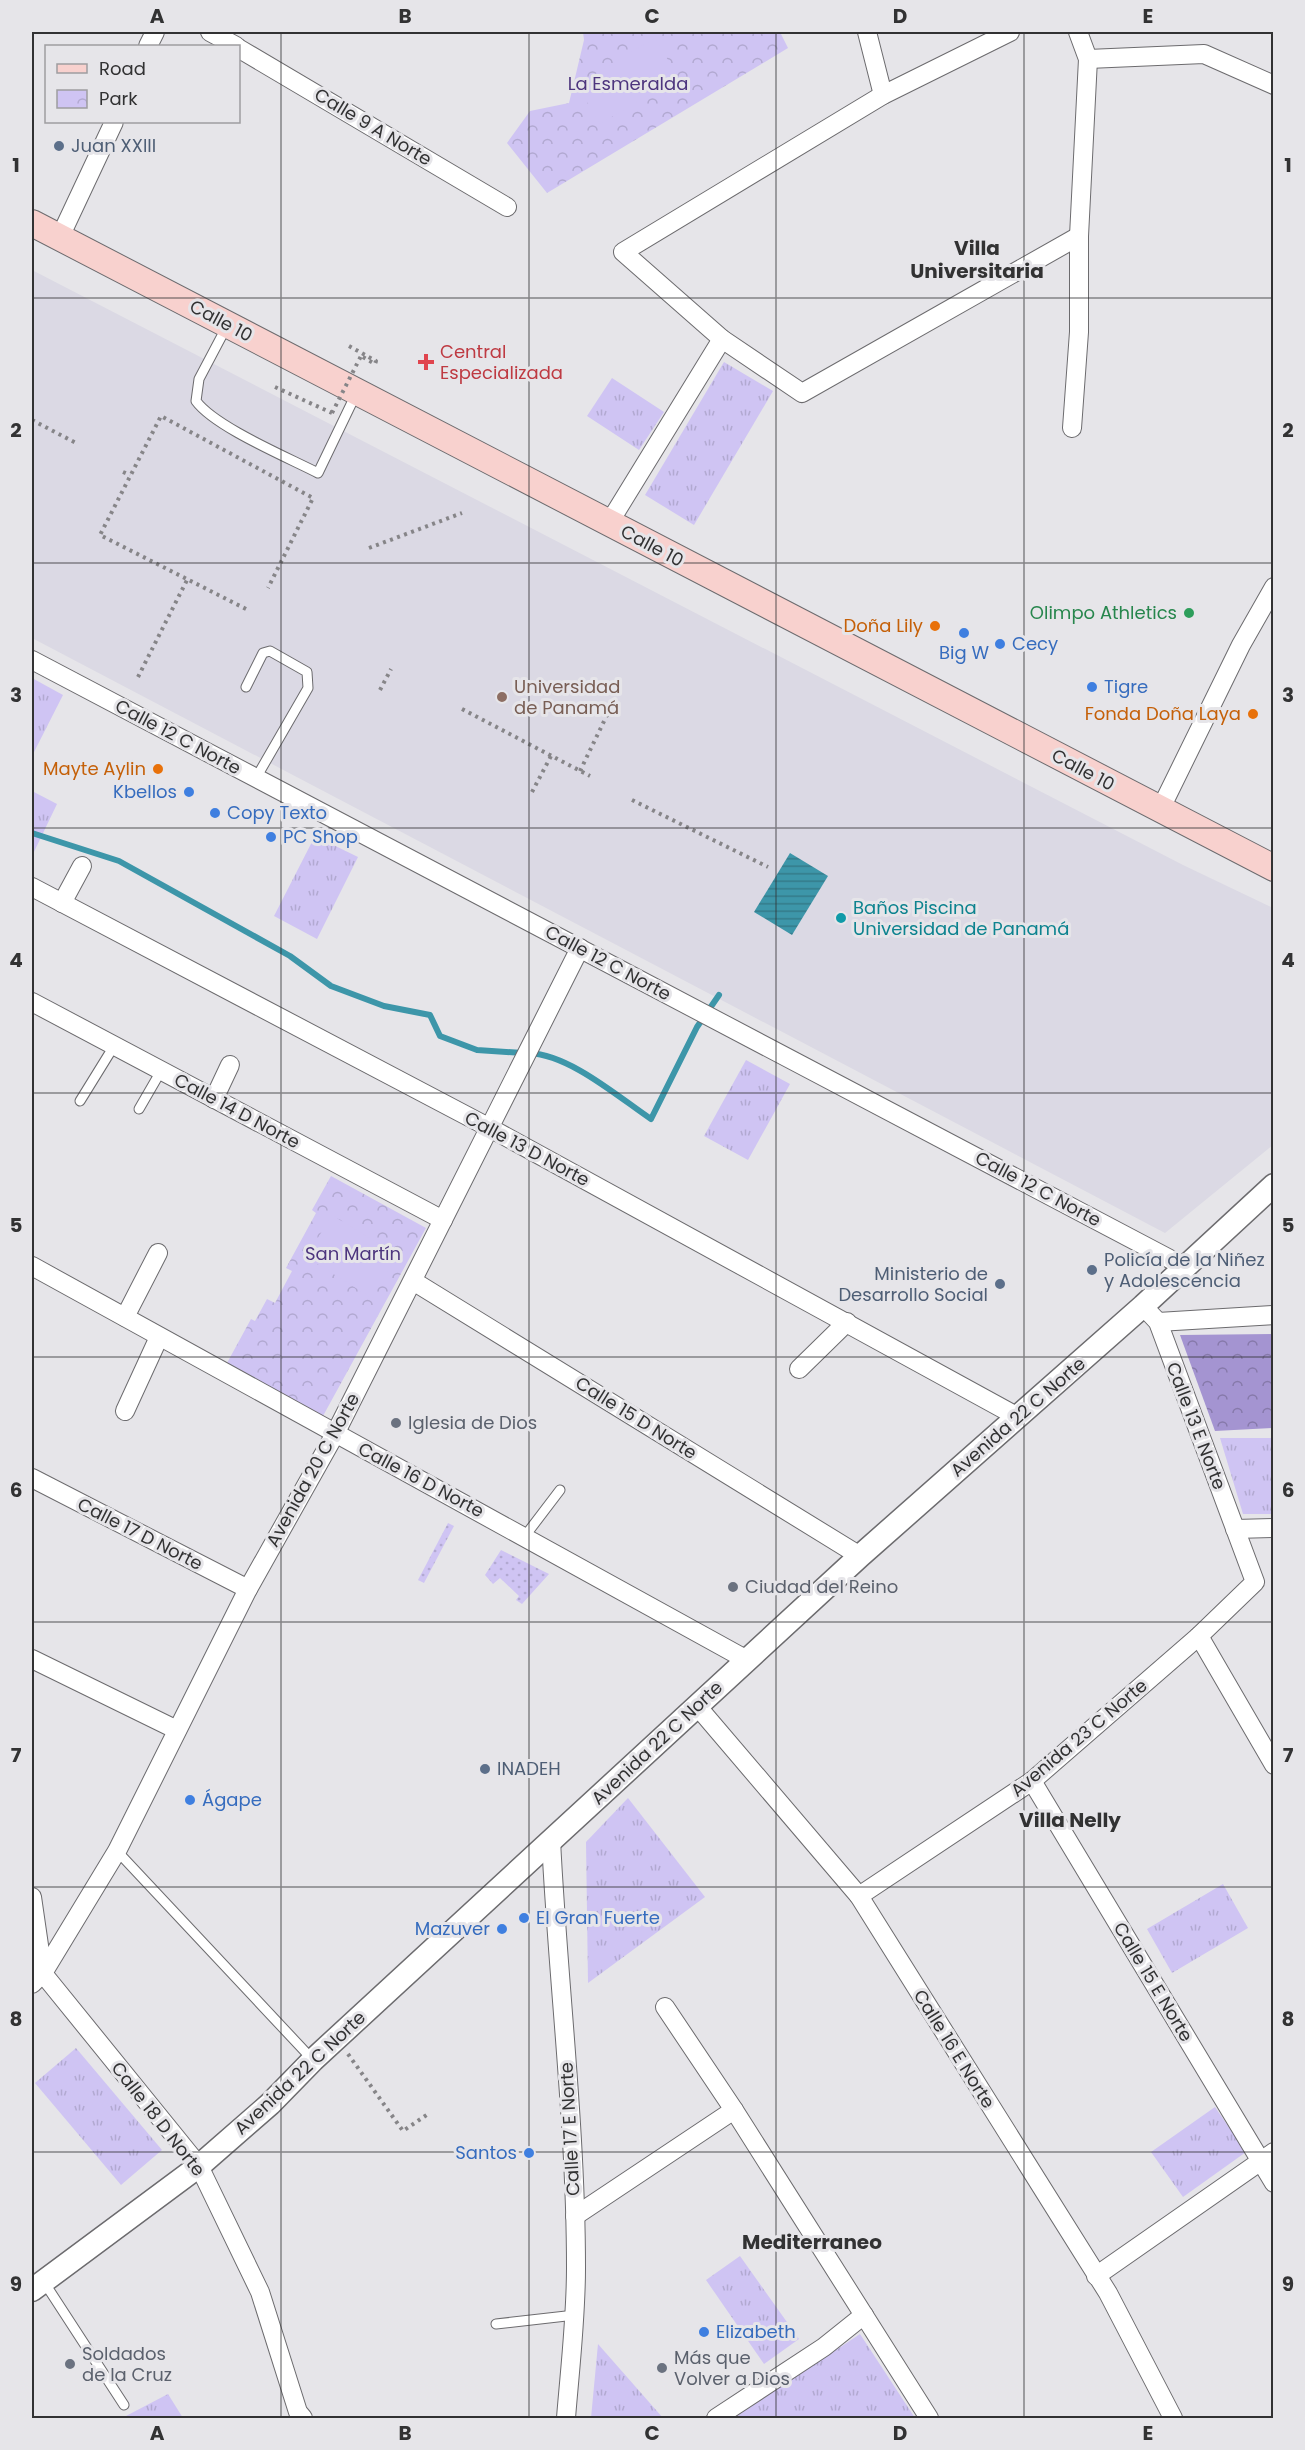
<svg xmlns="http://www.w3.org/2000/svg" width="1305" height="2450" viewBox="0 0 1305 2450" font-family="Poppins,sans-serif">
<style>
.built{fill:#dbd9e4}
.grass{fill:url(#grass-tufts)}
.forest{fill:url(#forest-crowns)}
.park{fill:url(#park-crowns)}
.garden{fill:url(#garden-dots)}
.pitch{fill:#cfc4f3}
.water{fill:url(#water-rules)}
.lines{fill:none;stroke-linecap:round;stroke-linejoin:round}
.stream{stroke:#3d96a9;stroke-width:6}
.service-casing{stroke:#6c6b6e;stroke-width:11}
.minor-casing{stroke:#6c6b6e;stroke-width:20}
.tertiary-casing{stroke:#6c6b6e;stroke-width:25}
.secondary-casing{stroke:#6c6b6e;stroke-width:28}
.path{stroke:#868588;stroke-width:4;stroke-dasharray:3 4.5;stroke-linecap:butt}
.service{stroke:#fff;stroke-width:9}
.minor{stroke:#fff;stroke-width:18}
.tertiary{stroke:#fff;stroke-width:22}
.secondary{stroke:#f8d1ce;stroke-width:26}
.path-bridge{stroke:#868588;stroke-width:4;stroke-dasharray:3 4.5;stroke-linecap:butt}
.grid{fill:none;stroke:#323233;stroke-width:1.5;stroke-opacity:0.55}
.service-dot{fill:#5c6f8a;stroke:#e6e5e9;stroke-width:2}
.health-dot{fill:#e0444e;stroke:#e6e5e9;stroke-width:2}
.leisure-dot{fill:#2e9e5b;stroke:#e6e5e9;stroke-width:2}
.food-dot{fill:#e8710a;stroke:#e6e5e9;stroke-width:2}
.shop-dot{fill:#3f7fe0;stroke:#e6e5e9;stroke-width:2}
.education-dot{fill:#8d6e63;stroke:#e6e5e9;stroke-width:2}
.culture-dot{fill:#0f9aa8;stroke:#e6e5e9;stroke-width:2}
.worship-dot{fill:#6b7280;stroke:#e6e5e9;stroke-width:2}
.labels{text-anchor:middle;stroke-width:6;stroke-linejoin:round;paint-order:stroke}
.park-label{font-size:18px;fill:#4d357e;stroke:#e6e5e9}
.street-label{font-size:18px;fill:#323233;stroke:#e6e5e9}
.service-label{font-size:18px;fill:#4e5e75;stroke:#e6e5e9;text-anchor:start}
.health-label{font-size:18px;fill:#be3a42;stroke:#e6e5e9;text-anchor:start}
.leisure-label{font-size:18px;fill:#27864d;stroke:#e6e5e9;text-anchor:end}
.food-label{font-size:18px;fill:#c56008;stroke:#e6e5e9;text-anchor:end}
.shop-label{font-size:18px;fill:#366cbe;stroke:#e6e5e9;text-anchor:start}
.education-label{font-size:18px;fill:#785e54;stroke:#e6e5e9;text-anchor:start}
.culture-label{font-size:18px;fill:#0d838f;stroke:#e6e5e9;text-anchor:start}
.worship-label{font-size:18px;fill:#5b616d;stroke:#e6e5e9;text-anchor:start}
.neighbourhood-label{font-size:20px;font-weight:bold;fill:#323233;stroke:#e6e5e9}
.neatline{fill:none;stroke:#323233;stroke-width:2}
.grid-label{font-size:20px;text-anchor:middle;font-weight:bold;fill:#323233}
</style>
<defs>
<pattern id="grass-tufts" width="24" height="20" patternUnits="userSpaceOnUse" patternTransform="scale(1.5)"><rect width="24" height="20" fill="#cfc4f3"/><path d="M3 7l-1-3M5 7V3M7 7l1-3M15 17l-1-3M17 17v-4M19 17l1-3" fill="none" stroke="#b2a9d1"/></pattern>
<pattern id="forest-crowns" width="20" height="18" patternUnits="userSpaceOnUse" patternTransform="scale(1.5)"><rect width="20" height="18" fill="#a494d1"/><path d="M2 6a3 3 0 1 1 6 0M12 15a3 3 0 1 1 6 0" fill="none" stroke="#8679aa"/></pattern>
<pattern id="park-crowns" width="20" height="18" patternUnits="userSpaceOnUse" patternTransform="scale(1.5)"><rect width="20" height="18" fill="#cfc4f3"/><path d="M2 6a3 3 0 1 1 6 0M12 15a3 3 0 1 1 6 0" fill="none" stroke="#b2a9d1"/></pattern>
<pattern id="garden-dots" width="8" height="8" patternUnits="userSpaceOnUse" patternTransform="scale(1.5)"><rect width="8" height="8" fill="#cfc4f3"/><path d="M2 2h.1M6 6h.1" fill="none" stroke="#b2a9d1" stroke-width="1.8" stroke-linecap="round"/></pattern>
<pattern id="water-rules" width="6" height="5" patternUnits="userSpaceOnUse" patternTransform="scale(1.5)"><rect width="6" height="5" fill="#3d96a9"/><path d="M0 2.5h6" fill="none" stroke="#347b8a"/></pattern>
</defs>
<rect width="100%" height="100%" fill="#e6e5e9"/>
<path class="built" d="M32 270 1183 865 1273 908V1145L1165 1233 32 638Z"/>
<g class="grass">
<path d="M724 362 773 391 694 525 645 495Z"/>
<path d="M612 378 664 412 639 450 587 416Z"/>
<path d="M32 678 63 695 32 756Z"/>
<path d="M32 791 57 804 32 856Z"/>
<path d="M315 836 358 857 317 939 274 916Z"/>
<path d="M746 1060 790 1084 748 1160 704 1136Z"/>
<path d="M1220 1438H1273V1514H1243Z"/>
<path d="M628 1798 705 1897 588 1983 586 1842Z"/>
<path d="M1223 1884 1248 1928 1172 1973 1147 1929Z"/>
<path d="M76 2048 162 2150 121 2185 35 2083Z"/>
<path d="M1215 2107 1246 2152 1183 2197 1151 2152Z"/>
<path d="M740 2256 799 2339 764 2364 706 2280Z"/>
<path d="M860 2334 915 2418H734Z"/>
<path d="M598 2344 663 2418H591Z"/>
<path d="M168 2394 183 2418H126V2416Z"/>
</g>
<path class="forest" d="M1273 1334V1428L1215 1431 1180 1335Z"/>
<g class="park">
<path d="M583 32H780L788 48 547 193 507 143 530 111 569 103 584 40Z"/>
<path d="M331 1176 426 1228 323 1416 227 1363 251 1319 255 1321 267 1299 275 1303 292 1271 286 1268 316 1213 312 1210Z"/>
</g>
<g class="garden">
<path d="M448 1523 454 1526 424 1583 418 1580Z"/>
<path d="M501 1550 549 1574 522 1604 516 1600 519 1596 500 1578 493 1584 485 1575Z"/>
</g>
<g class="pitch">
<path d="M655 38 678 77 600 124 577 85Z"/>
<path d="M332 1215 397 1255 372 1298 306 1257Z"/>
</g>
<path class="water" d="M790 853 828 876 792 935 754 912Z"/>
<g class="lines">
<g class="stream">
<path d="M32 833 119 861 290 956 331 986 384 1006 430 1015 440 1036 477 1050 523 1053"/>
<path d="M529 1053C570 1055 617 1096 651 1119L697 1027 719 995"/>
</g>
<defs>
<g id="service">
<path d="M227 326 199 379 196 401C215 427 287 457 318 473L356 394"/>
<path d="M246 687 263 653 270 651 307 672 308 688 256 778"/>
<path d="M80 1101 114 1046"/>
<path d="M139 1109 161 1071"/>
<path d="M525 1536 560 1490"/>
<path d="M117 1851 312 2059"/>
<path d="M44 2282 124 2405"/>
<path d="M496 2324 575 2315"/>
</g>
<g id="minor">
<path d="M210 32 236 46"/>
<path d="M867 32 883 95"/>
<path d="M1010 32 883 95 623 252 722 339 802 393 1079 236"/>
<path d="M148 46 155 32"/>
<path d="M238 48 507 207"/>
<path d="M1088 59 1204 54 1274 85"/>
<path d="M60 237 114 122"/>
<path d="M1072 428 1079 332V236L1088 59 1078 32"/>
<path d="M609 523 722 339"/>
<path d="M32 660 1185 1267"/>
<path d="M1160 810 1241 645 1274 587"/>
<path d="M32 887 490 1128 1018 1417"/>
<path d="M62 903 82 866"/>
<path d="M32 1002 443 1220"/>
<path d="M214 1099 230 1065"/>
<path d="M32 1266 747 1660"/>
<path d="M413 1281 860 1556"/>
<path d="M125 1317 158 1253"/>
<path d="M1158 1322 1274 1315"/>
<path d="M799 1369 847 1322"/>
<path d="M125 1411 159 1337"/>
<path d="M32 1478 248 1589"/>
<path d="M1235 1529 1274 1528"/>
<path d="M1199 1636 1274 1765"/>
<path d="M32 1659 177 1730"/>
<path d="M697 1706 859 1896 1108 2293 1173 2418"/>
<path d="M1032 1781 1274 2183"/>
<path d="M551 1840C558 1983 576 2125 576 2268 576 2319 570 2368 566 2418"/>
<path d="M859 1896 1032 1781 1199 1636 1255 1582 1158 1322 1143 1306"/>
<path d="M32 1897 43 1973"/>
<path d="M32 1960 199 2166 260 2292 298 2412 303 2418"/>
<path d="M32 1984 43 1973 117 1851 248 1589 335 1434 580 948"/>
<path d="M665 2007 734 2110 929 2418"/>
<path d="M575 2216 734 2110"/>
<path d="M1096 2276 1274 2152"/>
<path d="M716 2418 824 2347 864 2315"/>
</g>
<path id="tertiary" d="M32 2290 199 2166 270 2104 313 2060 860 1556 1143 1306 1274 1185"/>
<path id="secondary" d="M32 223 1274 868"/>
</defs>
<use href="#service" class="service-casing"/>
<use href="#minor" class="minor-casing"/>
<use href="#tertiary" class="tertiary-casing"/>
<use href="#secondary" class="secondary-casing"/>
<g class="path">
<path d="M349 346 376 361 375 364 361 356"/>
<path d="M275 387 332 413"/>
<path d="M32 420 76 443"/>
<path d="M123 472 130 475"/>
<path d="M369 548 462 513"/>
<path d="M246 609 100 535 161 416 313 498 268 588"/>
<path d="M138 677 187 580"/>
<path d="M380 690 391 669"/>
<path d="M462 709 590 776"/>
<path d="M580 771 608 713"/>
<path d="M532 792 551 756"/>
<path d="M632 800 768 867"/>
<path d="M348 2054 403 2131 428 2114"/>
</g>
<use href="#service" class="service"/>
<use href="#minor" class="minor"/>
<use href="#tertiary" class="tertiary"/>
<use href="#secondary" class="secondary"/>
<path class="path-bridge" d="M332 413 361 356"/>
</g>
<path class="grid" d="M281 32V2418M529 32V2418M776 32V2418M1024 32V2418M32 298H1274M32 563H1274M32 828H1274M32 1093H1274M32 1357H1274M32 1622H1274M32 1887H1274M32 2152H1274"/>
<g class="service-dot">
<circle cx="59" cy="146" r="6"/>
<circle cx="1092" cy="1270" r="6"/>
<circle cx="1000" cy="1284" r="6"/>
<circle cx="485" cy="1769" r="6"/>
</g>
<path class="health-dot" d="M423 353h6v6h6v6h-6v6h-6v-6h-6v-6h6z"/>
<circle class="leisure-dot" cx="1189" cy="613" r="6"/>
<g class="food-dot">
<circle cx="935" cy="626" r="6"/>
<circle cx="1253" cy="714" r="6"/>
<circle cx="158" cy="769" r="6"/>
</g>
<g class="shop-dot">
<circle cx="964" cy="633" r="6"/>
<circle cx="1000" cy="644" r="6"/>
<circle cx="1092" cy="687" r="6"/>
<circle cx="189" cy="792" r="6"/>
<circle cx="215" cy="813" r="6"/>
<circle cx="271" cy="837" r="6"/>
<circle cx="190" cy="1800" r="6"/>
<circle cx="524" cy="1918" r="6"/>
<circle cx="502" cy="1929" r="6"/>
<circle cx="529" cy="2153" r="6"/>
<circle cx="704" cy="2332" r="6"/>
</g>
<circle class="education-dot" cx="502" cy="697" r="6"/>
<circle class="culture-dot" cx="841" cy="918" r="6"/>
<g class="worship-dot">
<circle cx="396" cy="1423" r="6"/>
<circle cx="733" cy="1587" r="6"/>
<circle cx="70" cy="2364" r="6"/>
<circle cx="662" cy="2368" r="6"/>
</g>
<g class="labels">
<g class="park-label">
<text x="628" y="90">La Esmeralda</text>
<text x="353" y="1260">San Martín</text>
</g>
<g class="street-label">
<text transform="translate(373 127) rotate(31)" y="6">Calle 9 A Norte</text>
<text transform="translate(221 321) rotate(28)" y="6">Calle 10</text>
<text transform="translate(652 546) rotate(28)" y="6">Calle 10</text>
<text transform="translate(178 737) rotate(28)" y="6">Calle 12 C Norte</text>
<text transform="translate(1083 770) rotate(28)" y="6">Calle 10</text>
<text transform="translate(608 963) rotate(28)" y="6">Calle 12 C Norte</text>
<text transform="translate(237 1111) rotate(28)" y="6">Calle 14 D Norte</text>
<text transform="translate(527 1149) rotate(28)" y="6">Calle 13 D Norte</text>
<text transform="translate(1038 1189) rotate(28)" y="6">Calle 12 C Norte</text>
<text transform="translate(1018 1417) rotate(-41)" y="6">Avenida 22 C Norte</text>
<text transform="translate(636 1418) rotate(32)" y="6">Calle 15 D Norte</text>
<text transform="translate(1196 1426) rotate(69)" y="6">Calle 13 E Norte</text>
<text transform="translate(313 1470) rotate(-61)" y="6">Avenida 20 C Norte</text>
<text transform="translate(421 1480) rotate(28)" y="6">Calle 16 D Norte</text>
<text transform="translate(140 1534) rotate(27)" y="6">Calle 17 D Norte</text>
<text transform="translate(1079 1738) rotate(-40)" y="6">Avenida 23 C Norte</text>
<text transform="translate(657 1743) rotate(-43)" y="6">Avenida 22 C Norte</text>
<text transform="translate(1153 1982) rotate(59)" y="6">Calle 15 E Norte</text>
<text transform="translate(954 2049) rotate(58)" y="6">Calle 16 E Norte</text>
<text transform="translate(300 2073) rotate(-43)" y="6">Avenida 22 C Norte</text>
<text transform="translate(158 2119) rotate(52)" y="6">Calle 18 D Norte</text>
<text transform="translate(570 2129) rotate(-93)" y="6">Calle 17 E Norte</text>
</g>
<g class="service-label">
<text x="71" y="152">Juan XXIII</text>
<text x="1104" y="1266">Policía de la Niñez<tspan x="1104" dy="21">y Adolescencia</tspan></text>
<text x="988" y="1280" text-anchor="end">Ministerio de<tspan x="988" dy="21">Desarrollo Social</tspan></text>
<text x="497" y="1775">INADEH</text>
</g>
<g class="health-label">
<text x="440" y="358">Central<tspan x="440" dy="21">Especializada</tspan></text>
</g>
<g class="leisure-label">
<text x="1177" y="619">Olimpo Athletics</text>
</g>
<g class="food-label">
<text x="923" y="632">Doña Lily</text>
<text x="1241" y="720">Fonda Doña Laya</text>
<text x="146" y="775">Mayte Aylin</text>
</g>
<g class="shop-label">
<text x="1012" y="650">Cecy</text>
<text x="964" y="659" text-anchor="middle">Big W</text>
<text x="1104" y="693">Tigre</text>
<text x="177" y="798" text-anchor="end">Kbellos</text>
<text x="227" y="819">Copy Texto</text>
<text x="283" y="843">PC Shop</text>
<text x="202" y="1806">Ágape</text>
<text x="536" y="1924">El Gran Fuerte</text>
<text x="490" y="1935" text-anchor="end">Mazuver</text>
<text x="517" y="2159" text-anchor="end">Santos</text>
<text x="716" y="2338">Elizabeth</text>
</g>
<g class="education-label">
<text x="514" y="693">Universidad<tspan x="514" dy="21">de Panamá</tspan></text>
</g>
<g class="culture-label">
<text x="853" y="914">Baños Piscina<tspan x="853" dy="21">Universidad de Panamá</tspan></text>
</g>
<g class="worship-label">
<text x="408" y="1429">Iglesia de Dios</text>
<text x="745" y="1593">Ciudad del Reino</text>
<text x="82" y="2360">Soldados<tspan x="82" dy="21">de la Cruz</tspan></text>
<text x="674" y="2364">Más que<tspan x="674" dy="21">Volver a Dios</tspan></text>
</g>
<g class="neighbourhood-label">
<text x="977" y="255">Villa<tspan x="977" dy="23">Universitaria</tspan></text>
<text x="1070" y="1827">Villa Nelly</text>
<text x="812" y="2249">Mediterraneo</text>
</g>
</g>
<rect width="1305" height="2450" fill="none" stroke="#e6e5e9" stroke-width="66"/>
<rect x="45" y="45" width="195" height="78" fill="#e6e5e9" stroke="#9e9da0" stroke-width="1.5"/>
<rect x="57" y="64" width="30" height="9" fill="#f8d1ce" stroke="#9e9da0" stroke-width="1.5"/>
<text x="99" y="75" font-size="18" fill="#323233">Road</text>
<rect x="57" y="90" width="30" height="18" fill="url(#park-crowns)" stroke="#9e9da0" stroke-width="1.5"/>
<text x="99" y="105" font-size="18" fill="#323233">Park</text>
<rect x="33" y="33" width="1239" height="2384" class="neatline"/>
<g class="grid-label">
<text x="157" y="23">A</text>
<text x="405" y="23">B</text>
<text x="652" y="23">C</text>
<text x="900" y="23">D</text>
<text x="1148" y="23">E</text>
<text x="16" y="172">1</text>
<text x="1288" y="172">1</text>
<text x="16" y="437">2</text>
<text x="1288" y="437">2</text>
<text x="16" y="702">3</text>
<text x="1288" y="702">3</text>
<text x="16" y="967">4</text>
<text x="1288" y="967">4</text>
<text x="16" y="1232">5</text>
<text x="1288" y="1232">5</text>
<text x="16" y="1497">6</text>
<text x="1288" y="1497">6</text>
<text x="16" y="1762">7</text>
<text x="1288" y="1762">7</text>
<text x="16" y="2026">8</text>
<text x="1288" y="2026">8</text>
<text x="16" y="2291">9</text>
<text x="1288" y="2291">9</text>
<text x="157" y="2440">A</text>
<text x="405" y="2440">B</text>
<text x="652" y="2440">C</text>
<text x="900" y="2440">D</text>
<text x="1148" y="2440">E</text>
</g>
</svg>
